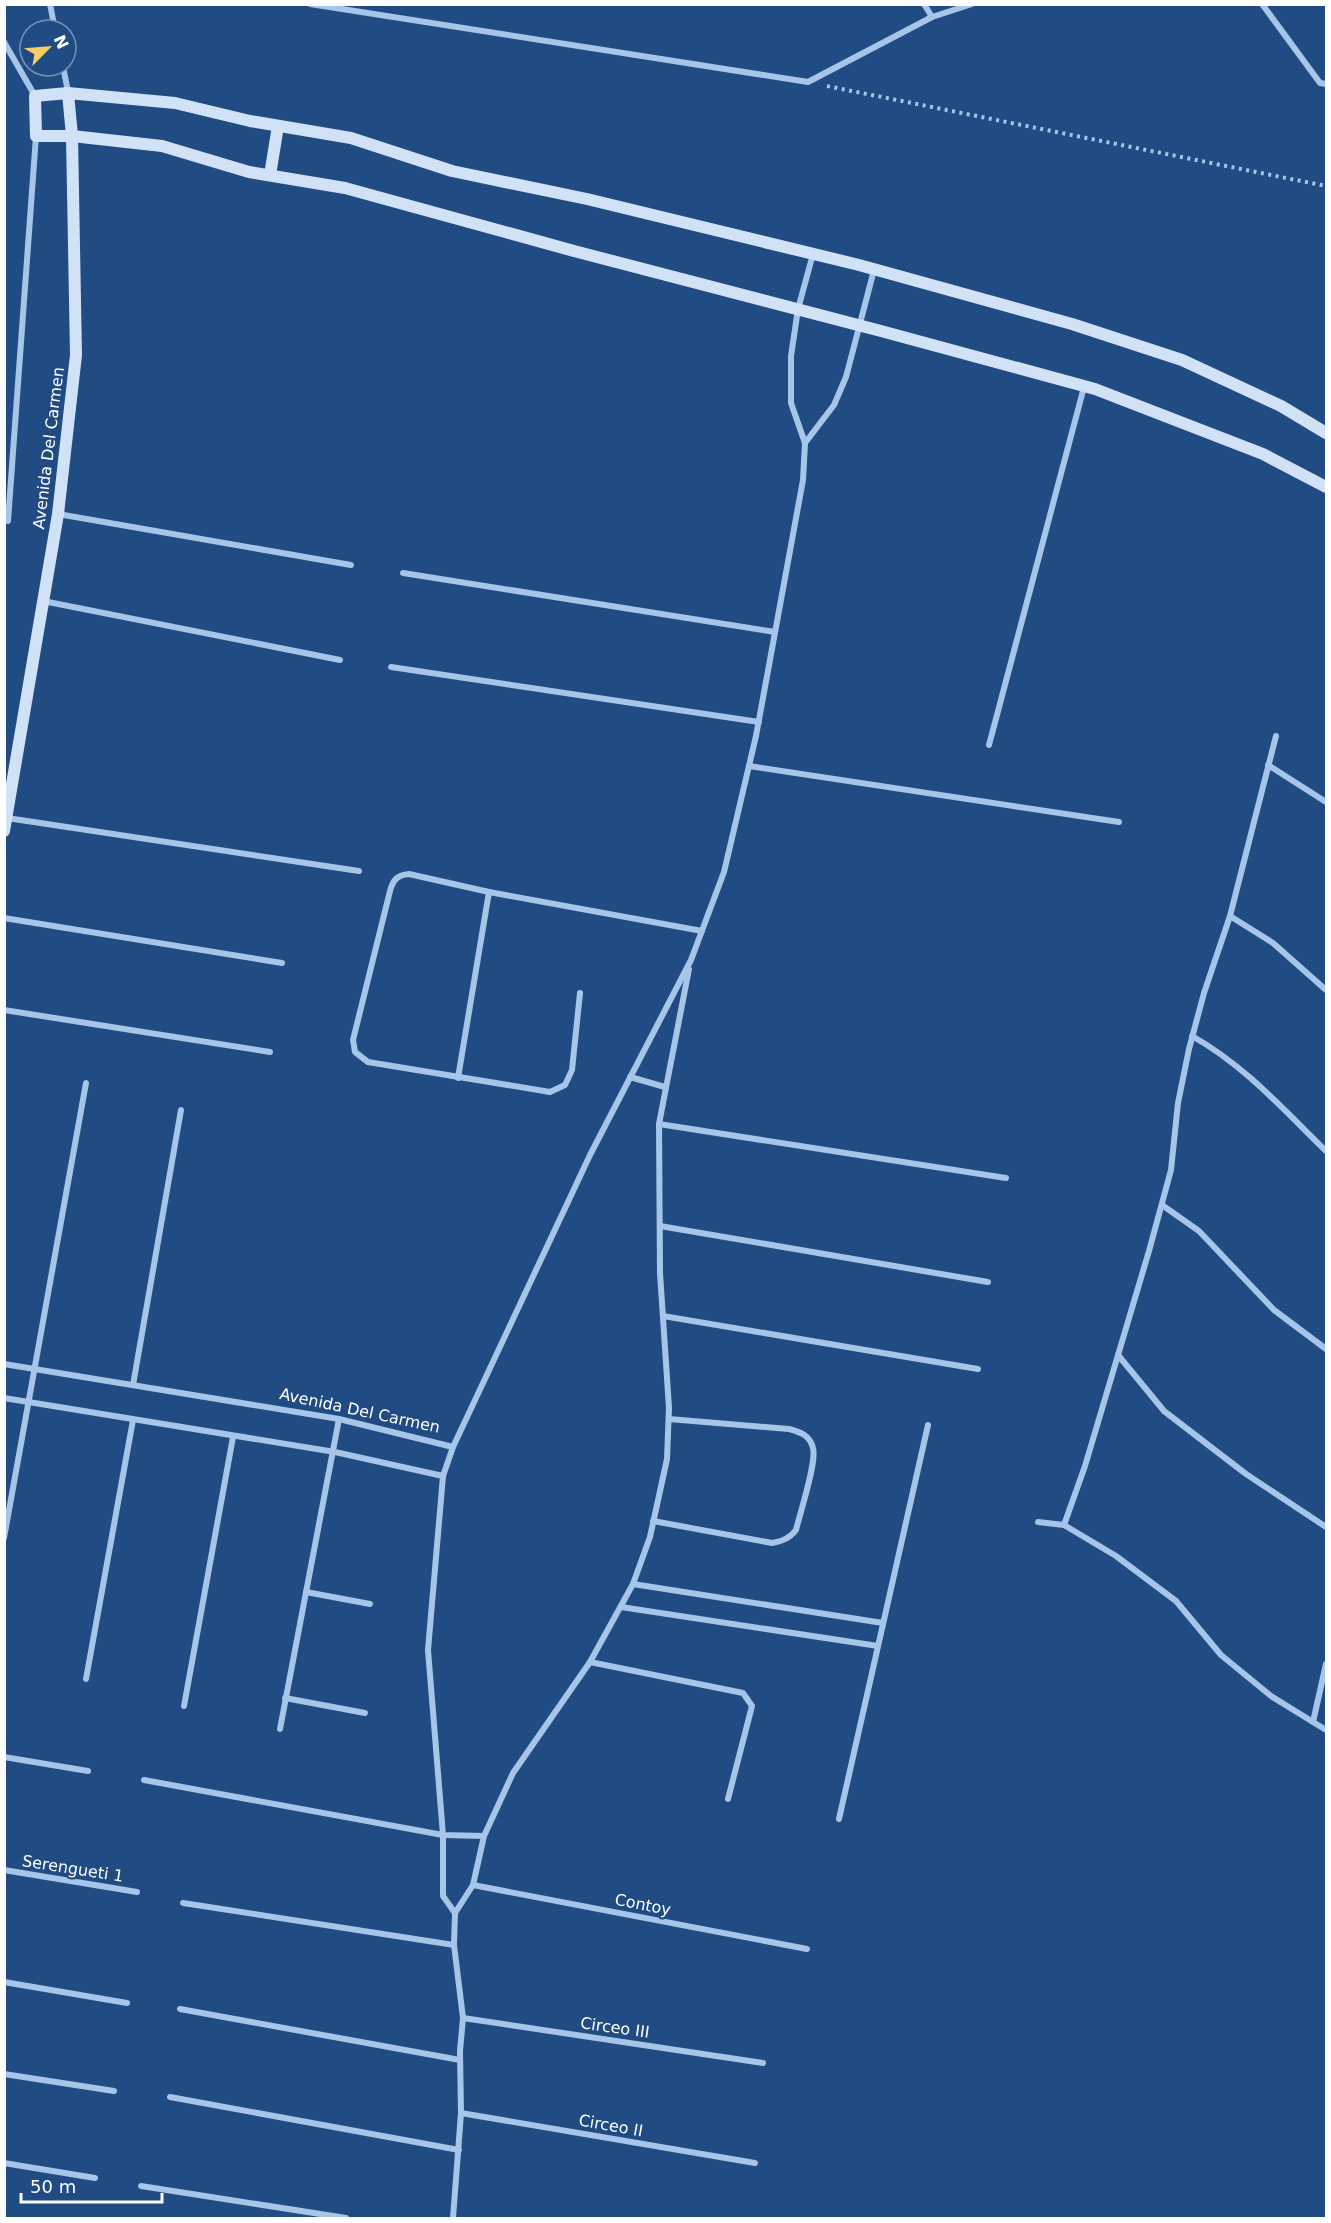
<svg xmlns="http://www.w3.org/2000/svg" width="1331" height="2223" viewBox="0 0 1331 2223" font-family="'DejaVu Sans',sans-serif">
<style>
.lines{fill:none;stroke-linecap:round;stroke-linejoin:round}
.path{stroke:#a6c5e9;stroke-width:4;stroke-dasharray:3 4.5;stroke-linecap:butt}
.street{stroke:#a6c5e9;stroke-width:6}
.secondary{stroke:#d1e2f7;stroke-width:12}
.labels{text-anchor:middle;stroke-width:4.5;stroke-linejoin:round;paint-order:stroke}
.street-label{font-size:16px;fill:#fff;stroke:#204b83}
</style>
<rect width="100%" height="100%" fill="#204b83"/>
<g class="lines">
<path class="path" d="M827 86 1326 186"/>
<g class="street">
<path d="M50 4 55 30"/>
<path d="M310 4 808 82 932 17 972 4"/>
<path d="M924 4 932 17"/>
<path d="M1262 4 1320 83 1326 84"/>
<path d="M4 42 35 96"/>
<path d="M63 66 68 92"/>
<path d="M805 443 834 405 846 377 874 270"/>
<path d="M58 514 351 565"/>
<path d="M4 519 8 521 36 136"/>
<path d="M403 573 775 632"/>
<path d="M43 601 340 660"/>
<path d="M391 667 759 722"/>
<path d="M989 745 1084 387"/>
<path d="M1268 765 1326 802"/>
<path d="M749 766 1119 822"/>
<path d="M7 818 359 871"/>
<path d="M1230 916 1273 943 1326 990"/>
<path d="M4 918 282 963"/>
<path d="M580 993 572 1070 565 1085 550 1092 368 1062 355 1052 353 1040 390 891C393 880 397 875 409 874L489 892 702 931"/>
<path d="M4 1010 270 1052"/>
<path d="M1192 1036C1244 1065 1284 1110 1326 1151"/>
<path d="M630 1077 665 1087"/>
<path d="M458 1078 489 892"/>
<path d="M659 1124 1006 1178"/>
<path d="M1162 1205 1199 1231 1274 1310 1326 1349"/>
<path d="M660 1226 988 1282"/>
<path d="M663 1316 978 1369"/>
<path d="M1118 1355 1164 1411 1246 1474 1326 1527"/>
<path d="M4 1364 339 1419 453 1447"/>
<path d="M133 1385 181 1110"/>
<path d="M4 1398 335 1452 443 1476"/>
<path d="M653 1521 772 1543C782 1541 789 1539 796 1530 800 1513 817 1462 813 1448 810 1435 800 1432 789 1429L669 1419"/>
<path d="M1038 1522 1064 1525 1116 1556 1176 1601 1221 1655 1271 1696 1326 1730"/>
<path d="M1064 1525 1085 1466 1149 1251 1171 1170 1178 1103 1189 1049 1204 993 1230 916 1276 736"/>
<path d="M4 1538 86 1083"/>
<path d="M633 1584 883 1623"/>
<path d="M306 1592 370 1604"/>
<path d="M621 1607 878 1646"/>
<path d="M590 1662 743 1693 752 1706 728 1799"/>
<path d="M86 1679 133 1420"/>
<path d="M285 1698 365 1713"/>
<path d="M184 1706 233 1437"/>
<path d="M1313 1722 1326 1664"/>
<path d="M280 1729 339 1419"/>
<path d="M4 1757 88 1771"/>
<path d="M144 1780 443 1835 484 1836"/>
<path d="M839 1819 928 1425"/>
<path d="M4 1870 137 1892"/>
<path d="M473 1885 807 1949"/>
<path d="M183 1903 454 1945"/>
<path d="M455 1913 443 1896V1835L428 1650 443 1476 453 1447 590 1155 691 960 724 872 756 736 803 480 805 443 791 403V356L798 309 813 254"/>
<path d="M4 1982 127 2003"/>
<path d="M180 2009 460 2060"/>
<path d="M463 2018 763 2063"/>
<path d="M4 2074 114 2091"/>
<path d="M170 2097 459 2150"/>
<path d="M461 2113 755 2163"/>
<path d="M4 2163 95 2178"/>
<path d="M141 2186 346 2218"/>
<path d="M453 2218 461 2113 460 2051 463 2018 454 1945 455 1913 473 1885 484 1836 513 1773 590 1662 633 1584 650 1537 667 1459 669 1408 660 1273 659 1124 689 969"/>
</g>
<g class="secondary">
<path d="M270 175 278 126"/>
<path d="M1326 433 1281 406 1182 360 1072 324 859 265 587 199 452 171 351 138 250 121 175 103 68 93 35 96 36 136H72L162 146 249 172 345 188 574 251 881 331 1095 389 1263 454 1326 487"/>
<path d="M4 831 58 514 76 355 72 136 68 93"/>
</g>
</g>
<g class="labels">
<g class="street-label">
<text transform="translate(48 448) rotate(-83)" y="6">Avenida Del Carmen</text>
<text transform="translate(360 1410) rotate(12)" y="6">Avenida Del Carmen</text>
<text transform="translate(73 1868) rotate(9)" y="6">Serengueti 1</text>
<text transform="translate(643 1904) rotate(11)" y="6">Contoy</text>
<text transform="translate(615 2027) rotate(8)" y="6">Circeo III</text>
<text transform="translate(611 2125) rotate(10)" y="6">Circeo II</text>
</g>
</g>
<rect width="1331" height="2223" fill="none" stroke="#ffffff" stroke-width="12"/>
<g transform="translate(48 48) rotate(65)"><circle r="28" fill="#204b83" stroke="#7993b5" stroke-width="1.5"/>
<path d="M0-4.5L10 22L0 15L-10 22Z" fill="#f7cc67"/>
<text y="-9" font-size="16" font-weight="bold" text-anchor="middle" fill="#ffffff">N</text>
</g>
<path d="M21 2193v9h141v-9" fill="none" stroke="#ffffff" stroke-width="3"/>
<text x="30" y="2193" font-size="18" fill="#ffffff" stroke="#204b83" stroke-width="4.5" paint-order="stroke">50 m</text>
</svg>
